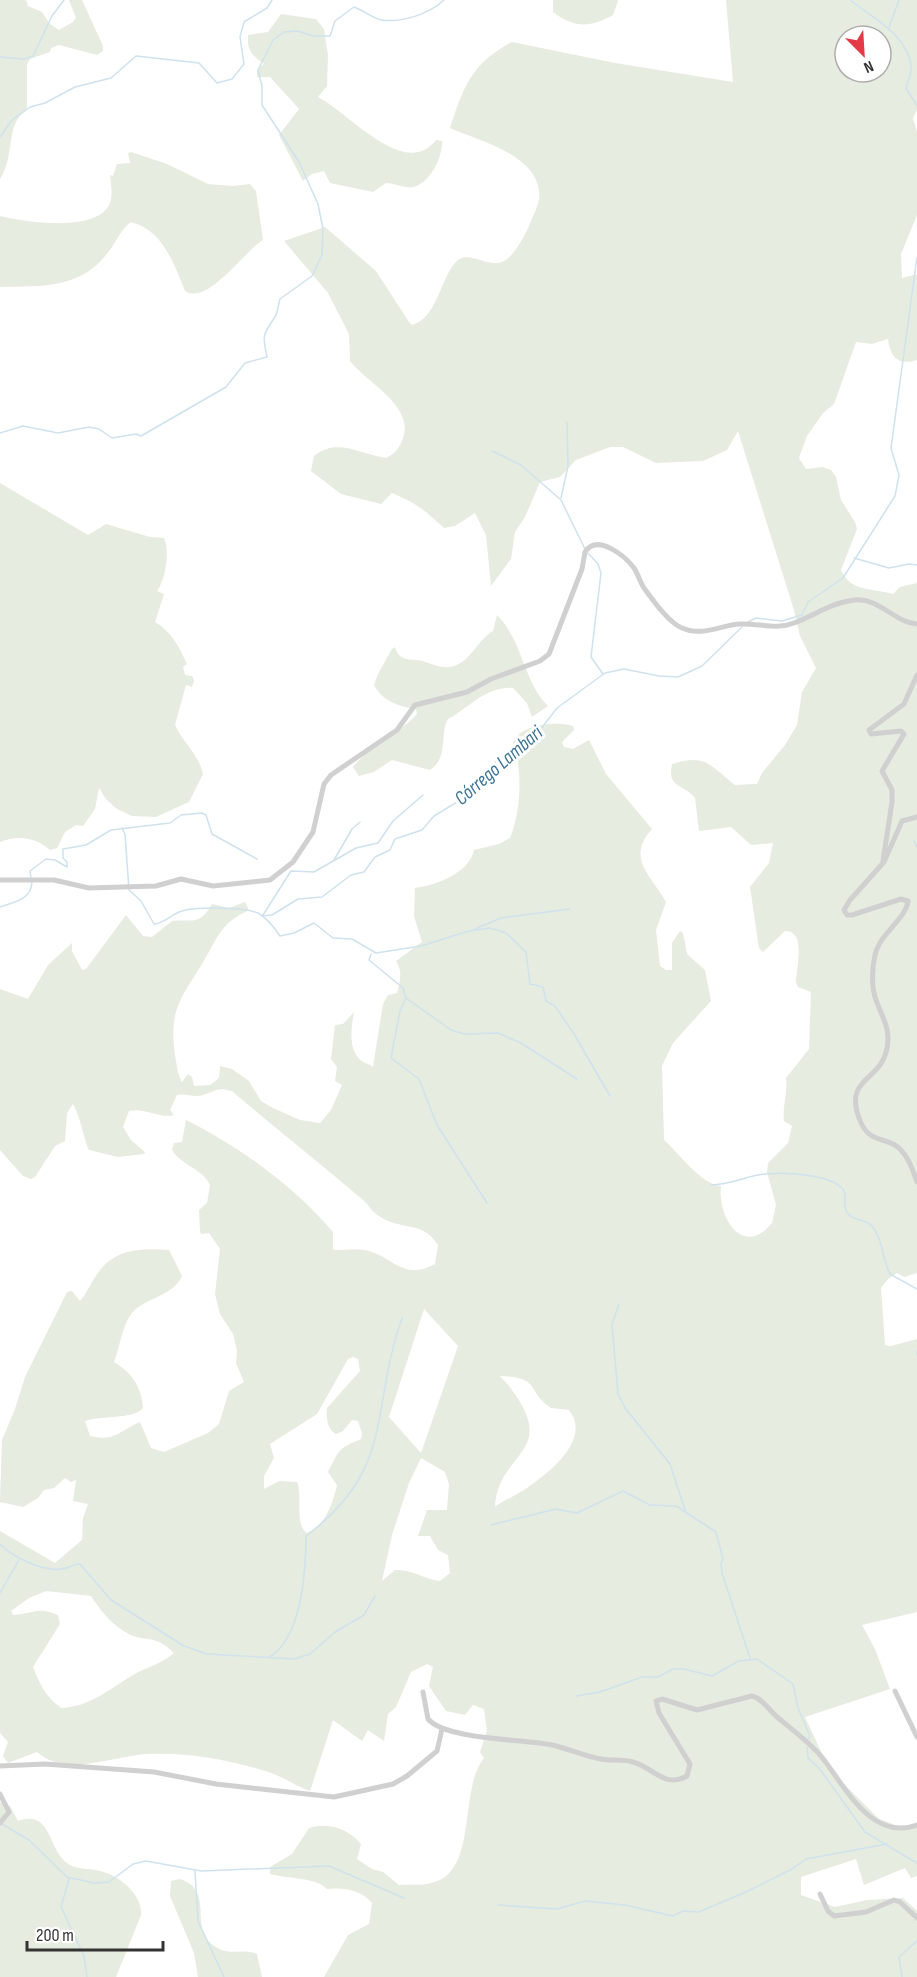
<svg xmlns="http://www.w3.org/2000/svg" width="917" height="1977" viewBox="0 0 917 1977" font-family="'Sofia Sans Condensed',sans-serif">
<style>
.green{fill:#e6ecdf;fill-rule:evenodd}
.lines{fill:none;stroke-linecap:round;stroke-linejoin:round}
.stream{stroke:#cfe2ee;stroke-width:1.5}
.street{stroke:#d0d0d0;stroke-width:5}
.labels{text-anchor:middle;stroke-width:6;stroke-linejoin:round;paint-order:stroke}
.water-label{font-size:20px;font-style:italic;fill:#3f7597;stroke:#fff}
</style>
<rect width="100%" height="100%" fill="#fff"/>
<g class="green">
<path d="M0 0H26L28 6 42 12 50 24 59 30 73 22 76 18 69 0H82L103 46V51L97 55 59 45 51 48 50 52 30 59 27 64V109C4 126 16 154 0 179Z"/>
<path d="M553 0H617L618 1 613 15C590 28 574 28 553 12Z"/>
<path d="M726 0H917V110L913 118 917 132V215L901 254 902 278 917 274V360C898 366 890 357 888 339L872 344 856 342 834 404 823 413 807 436 799 458 806 469 823 467 831 470 836 477 841 500 855 522 857 529 841 570C850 592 872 588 893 594L900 587 917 583V1273L904 1277 897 1273 888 1279 881 1288 885 1345 891 1346 917 1339V1612L862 1625 875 1649 890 1689 805 1717 825 1760 839 1779 879 1819 901 1827 917 1823V1876L911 1878 905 1868 864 1885 856 1859 801 1877V1895L835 1907 867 1900 903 1898 917 1911V1977H324L348 1935 369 1924 372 1903C362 1890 343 1887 327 1889 316 1877 287 1879 270 1874V1867L292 1854 309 1828C329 1822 348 1829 361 1844L357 1859 372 1869 383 1872 399 1885C410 1884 422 1886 431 1883 479 1873 458 1790 484 1758L480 1752 487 1731 484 1709 473 1705 465 1715 446 1711 429 1686 433 1667 427 1664 411 1672 396 1707 388 1714 384 1741 368 1730 362 1741 333 1720 310 1791C296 1786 283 1777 269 1772 230 1760 188 1752 147 1754 112 1756 66 1778 37 1752L8 1763 3 1756 8 1742 0 1733V1531L55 1563 82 1540 83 1518 88 1504 73 1501 76 1480 71 1482 65 1478 54 1488 44 1490 38 1498 23 1507 0 1502 2 1440 15 1409 25 1377 67 1292 72 1291 80 1301C88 1292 92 1280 100 1270 118 1248 143 1248 169 1250L182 1276C174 1296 144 1298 132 1313 122 1325 120 1347 114 1362 131 1372 142 1387 143 1408 133 1420 102 1415 85 1421L90 1436C115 1442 119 1431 140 1422L151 1448 164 1452 208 1433 219 1424 229 1391 244 1382 236 1363 237 1351 233 1334 220 1314 215 1294 220 1249 209 1233 201 1234 200 1231 199 1210 207 1203 210 1185C202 1168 182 1166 172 1150L174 1143 182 1142 186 1120C240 1147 294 1186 333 1232V1249L335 1250C344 1250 355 1249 364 1250 393 1255 402 1282 435 1264L438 1245C423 1220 400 1231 379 1216 372 1212 369 1205 363 1200 320 1163 275 1128 232 1091 216 1087 217 1091 203 1095 195 1098 186 1093 177 1095L170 1110 174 1115C159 1119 145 1107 129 1111L123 1127 131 1140 145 1152 144 1154 118 1157 89 1150C86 1147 80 1115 73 1104L67 1113 65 1141 55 1146 35 1177 31 1179 23 1176 0 1150V989L28 999 48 965 72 943V951L82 970 86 969 126 915 143 936 152 937 172 921C194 919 199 926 212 904L229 908 245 902 249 910C219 924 218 938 202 964 179 1001 169 1011 175 1055 177 1065 177 1073 182 1082L188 1074 192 1077 194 1086 210 1085 219 1078 220 1066 232 1069 249 1081 261 1101 273 1108 300 1120 320 1123 331 1110 342 1085 335 1081 337 1067 331 1059 335 1025 343 1024 354 1012C351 1028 347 1054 365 1063 368 1064 371 1065 373 1067L383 1004 388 995 397 993C400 982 403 971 396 961L422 942 414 916 415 888C437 885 469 873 474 850L499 844 510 838C521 812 523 769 513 743 519 724 557 721 573 726L574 730 562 742 564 747 573 749 589 740 606 774 652 829C625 859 652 876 666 902L656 930 660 966 666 970H672V943L680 931 683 933 687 954 705 970 711 1001 673 1043 662 1066 664 1140C678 1152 700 1184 721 1186 717 1217 743 1259 772 1223L776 1205 767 1172 768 1163 788 1143 792 1126 784 1121C782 1107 788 1093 786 1078L809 1049 811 992 798 987 796 982C796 967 807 931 785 931L763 952 759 948 750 887 769 863 773 843 751 845 731 827 699 831 695 798C683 783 667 789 672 764 707 753 710 766 735 785L757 784 762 773 785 745 797 725 802 692 816 668 800 636 794 610 738 431 727 450 703 461 656 463 623 447H610L576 460 560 477 540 482 525 517 515 532 511 559 491 586 486 535 475 513 455 526 444 528C422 508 419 505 392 493L381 504 341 494 311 471 314 456C337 437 360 454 386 458 394 454 398 450 402 441 417 407 368 384 350 361L349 334 328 293 284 241 325 227 376 271 409 322 412 325C437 318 440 280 455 263 467 248 486 268 502 262 514 257 524 237 529 226 533 215 541 203 539 191 535 154 479 141 450 128 464 86 471 64 512 42L615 63 733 82ZM845 36H881V72H845ZM424 1309 458 1346 421 1453 389 1417ZM353 1357 358 1359 360 1371 327 1408C326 1417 327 1429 336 1434L343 1431 352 1420 358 1421 362 1433 361 1439C336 1450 341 1448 328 1472L337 1485C333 1503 325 1526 307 1533 294 1525 303 1495 297 1482L279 1481 264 1489V1476L274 1458 270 1444 317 1414 348 1359ZM500 1376C542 1377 525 1390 551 1408L569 1410C593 1440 546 1475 524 1490 515 1496 504 1500 495 1507 497 1452 559 1454 512 1390 509 1385 503 1380 500 1376ZM421 1458 445 1472 449 1484 447 1510H427L418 1536H430L438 1550 448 1555 450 1573 440 1581C423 1579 412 1569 395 1570L382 1581 392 1535 409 1483ZM46 1591 91 1596C100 1610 112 1625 127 1633 144 1643 154 1633 174 1653 162 1664 146 1667 133 1675 109 1689 90 1707 61 1708 46 1697 40 1685 33 1667L60 1624 58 1615C35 1606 35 1614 13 1615L11 1611 29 1598Z"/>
<path d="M281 14 316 19 324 29 328 56 327 86 318 97C347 111 405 181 436 140L442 141C443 156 431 182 414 187 405 189 395 183 386 183L373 192 330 183 324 171 312 174 303 181 279 135 299 109 270 77H257V69L264 64C252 55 247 51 248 35L268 32Z"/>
<path d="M131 152 167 164 208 184 233 186 250 184 256 191 263 240C245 250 208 306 185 291 174 264 163 230 131 222 120 230 115 245 106 255 79 289 40 286 0 287V216C25 222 91 232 108 207 114 198 111 185 110 175L113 176 117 164 130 163 128 153Z"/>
<path d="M0 483 88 535 106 524 150 537 164 538C170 552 166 578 157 591L164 594 155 622C171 631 179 647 187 664L183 667 185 675 192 676 194 680 192 687 186 685 175 725C183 743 198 753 203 774L189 802 156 817 132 816 117 809 106 799 99 788 95 809 83 826 76 825 65 832 57 848 50 850C35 837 18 835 0 842Z"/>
<path d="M497 615C523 641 523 681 548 706L532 717 527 703 513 688C486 686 469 708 447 720 440 738 448 758 430 770L392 760 374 772 359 776 353 767C371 744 398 735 417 714L416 709C400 707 382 701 374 685L378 674 392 649 395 647C399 660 406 659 417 660 428 661 438 669 450 667 470 664 477 640 493 631Z"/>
<path d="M0 1802 10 1806 18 1821C52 1809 47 1849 68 1864 78 1870 89 1868 100 1871 119 1875 143 1895 141 1915L116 1977H0Z"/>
<path d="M180 1879C216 1891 188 1927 213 1945 230 1958 241 1947 257 1954L262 1977H198L194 1953 170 1896 171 1881Z"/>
</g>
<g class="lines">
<g class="stream">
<path d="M850 0C871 17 906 33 911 65 912 73 908 81 906 88L917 106"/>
<path d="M889 27 899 0"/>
<path d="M0 57 24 59 33 56 52 16 64 0"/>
<path d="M0 137 11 121 30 107 45 103 75 87 111 78 136 56 199 63 217 83 232 79 244 64 240 37 244 22 267 8 272 0"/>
<path d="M0 433 23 426 58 433 89 427 99 429 112 438 136 434 141 436 226 387 245 363 267 357C262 335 263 334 275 317 278 312 278 305 280 299L312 276 322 255 323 229 318 204 299 162 262 105V86L258 70 273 40 284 32 297 31 314 36H330L335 21 354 7C363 10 372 18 381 20 402 23 429 14 444 0"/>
<path d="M492 451 521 465 561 500 585 549"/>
<path d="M561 498 568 466 567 422"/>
<path d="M588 553 598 564 601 573 591 657 603 674"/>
<path d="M854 558 889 568 909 564 917 565"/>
<path d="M748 622 756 618 782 621 802 615 808 602 843 578 895 496 899 475 891 448 917 257"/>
<path d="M122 828 125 834 129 890 141 901 154 924C165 923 169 916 179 912 194 906 243 907 258 913 267 918 274 927 280 936L294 933 314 923 333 938 352 939 376 953 421 946 469 931 490 928 506 933 526 952 530 984 543 987 546 1001 555 1006 574 1034 610 1096"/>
<path d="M914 841 917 847"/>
<path d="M334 860 352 829 360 822"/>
<path d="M31 878 30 871 46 859 55 860 67 867V862L63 858V849L86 845 111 830 170 823 181 815 202 813 206 815 212 834 257 859"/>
<path d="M0 907C14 902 31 900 32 882"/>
<path d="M263 915 291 871 314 872 356 848 378 843 393 821 423 795"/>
<path d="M262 916 272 915 298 899 322 897 351 875 364 872 375 857 390 850 395 839 422 830 434 816 472 793 497 760 534 738 557 708 605 673 624 669 659 676 678 677 702 666 742 627"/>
<path d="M475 929 501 918 570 909"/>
<path d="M371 954 369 960 403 988 406 998 451 1030 465 1034 498 1033 521 1043 577 1079"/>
<path d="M406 998 400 1011 391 1058 419 1079 437 1125 487 1203"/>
<path d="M711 1185C731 1185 746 1176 765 1174 785 1172 827 1174 842 1188 849 1194 841 1206 848 1214 854 1221 866 1219 872 1226 883 1240 882 1258 890 1274L917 1289"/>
<path d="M619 1304 612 1324 618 1394 625 1408 670 1464 686 1513"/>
<path d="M917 1352V1355"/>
<path d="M491 1525 556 1509 577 1513 623 1491 650 1505 676 1506 716 1532 723 1559 721 1564 722 1573 750 1658"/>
<path d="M0 1544C12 1557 44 1572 61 1569 68 1569 73 1564 80 1564L111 1600 184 1646 207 1654 294 1659 310 1654 335 1632 364 1615 375 1596"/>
<path d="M0 1593 19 1560"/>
<path d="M269 1657C302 1639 306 1569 306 1536 397 1467 369 1411 402 1318"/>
<path d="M576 1696 600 1692 642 1677H658L673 1669H684L712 1676 739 1661 757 1659 793 1684 798 1708 810 1736 808 1739"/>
<path d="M807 1747 808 1758 819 1768 865 1832 917 1863"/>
<path d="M2 1824 29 1840 67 1877 94 1883 109 1882 133 1864 146 1861 201 1871 329 1866 404 1898"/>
<path d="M195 1871 198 1921 224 1977"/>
<path d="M69 1879 61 1907 84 1956 87 1977"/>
<path d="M498 1905 557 1909 585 1901 625 1905 673 1916 683 1911 699 1912 748 1891 792 1869 806 1859 887 1844"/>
<path d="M902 1977 899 1957 917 1941"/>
</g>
<g class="street">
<path d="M917 817 902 821 884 862 850 900 844 910 847 915H852L901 899 908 901C906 919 880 933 875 955 872 968 871 987 876 1000 882 1017 891 1029 887 1048 881 1082 844 1077 859 1118 869 1146 886 1135 900 1149 909 1158 913 1171 917 1182"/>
<path d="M883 861 892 802V790L882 771 904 734 901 731 871 734 869 730 904 704 917 675"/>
<path d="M0 880H54L89 888 156 886 181 879 213 886 270 880 293 862 313 832 324 784 331 775 397 730 415 705 467 692 491 679 540 661 549 654 582 569 585 552C597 533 625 556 634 568 638 574 640 582 644 588 653 600 668 622 682 628 702 637 721 625 740 624 759 623 776 630 794 623 815 615 831 603 854 600 879 597 895 623 917 624"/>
<path d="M895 1691 917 1737"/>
<path d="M423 1692 428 1719C446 1740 525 1739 552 1745 569 1749 584 1756 601 1759 611 1761 623 1759 633 1762 653 1767 664 1789 687 1776L690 1764 659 1713 656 1701 662 1699 697 1710 752 1696C763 1699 768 1709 776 1716 791 1729 808 1741 821 1756 845 1786 871 1842 917 1825"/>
<path d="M0 1766 45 1764 154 1772 216 1784 334 1797 393 1784 407 1776 437 1751 442 1729"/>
<path d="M0 1794 9 1812 0 1823"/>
<path d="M820 1894 828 1911 834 1916 866 1912 894 1900 900 1902 917 1918"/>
</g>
</g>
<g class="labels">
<g class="water-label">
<text transform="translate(498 765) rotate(-41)" y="7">Córrego Lambari</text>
</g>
</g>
<g transform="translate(863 54) rotate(156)"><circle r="28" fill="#ffffff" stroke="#adadad" stroke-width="1.5"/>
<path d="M0-4.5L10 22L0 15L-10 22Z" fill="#e63946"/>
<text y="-9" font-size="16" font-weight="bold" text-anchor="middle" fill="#333333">N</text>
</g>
<path d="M27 1941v9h136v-9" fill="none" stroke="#333333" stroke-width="3"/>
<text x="36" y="1941" font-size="18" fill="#333333" stroke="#ffffff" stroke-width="4.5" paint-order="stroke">200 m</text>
</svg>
